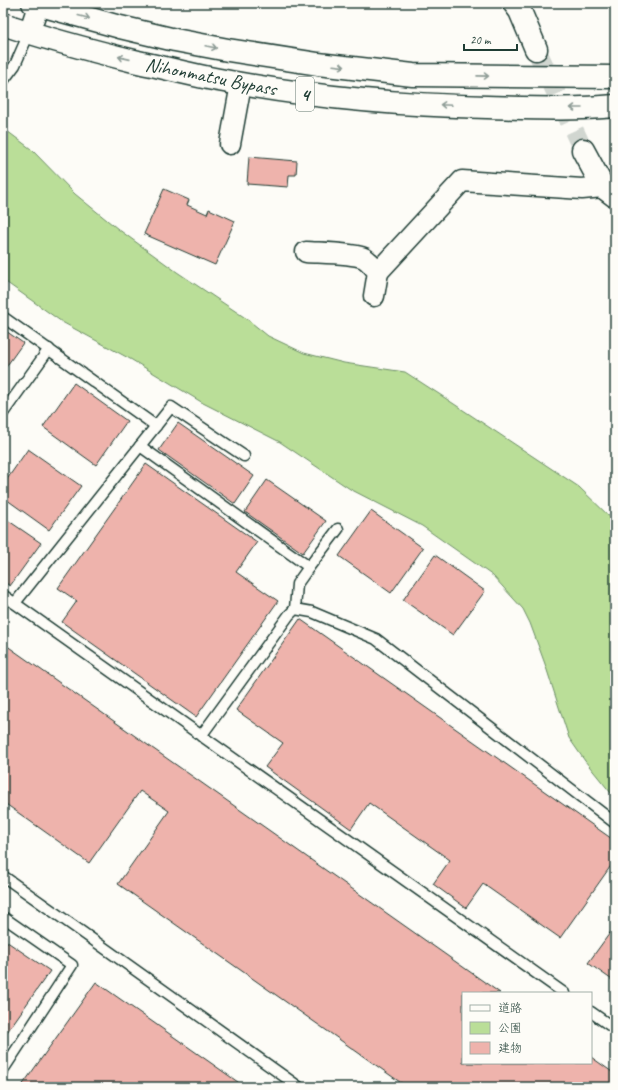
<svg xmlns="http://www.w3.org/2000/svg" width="618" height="1090" viewBox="0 0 618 1090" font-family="Caveat,'Klee One',sans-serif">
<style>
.green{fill:#bade98;stroke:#6c8e66}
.building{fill:#eeb3ac;stroke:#1f3d34}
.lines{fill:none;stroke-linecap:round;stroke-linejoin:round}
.street-tunnel{stroke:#d1d6d0;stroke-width:20;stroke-dasharray:20 10;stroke-linecap:butt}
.lane-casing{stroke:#1f3d34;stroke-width:13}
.street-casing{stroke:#1f3d34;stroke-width:23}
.secondary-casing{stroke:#1f3d34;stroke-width:25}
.highway-casing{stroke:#1f3d34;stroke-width:25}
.lane{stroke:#fdfcf7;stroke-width:10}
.street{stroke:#fdfcf7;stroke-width:20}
.secondary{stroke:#fdfcf7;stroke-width:22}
.highway{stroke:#fdfcf7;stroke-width:22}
.oneway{stroke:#8e9c96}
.labels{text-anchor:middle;stroke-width:4;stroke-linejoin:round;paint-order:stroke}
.shield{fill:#fdfcf7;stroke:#62766e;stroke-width:1}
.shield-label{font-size:19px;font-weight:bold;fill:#1f3d34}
.street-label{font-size:20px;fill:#1f3d34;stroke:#fdfcf7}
</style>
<rect width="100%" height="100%" fill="#fdfcf7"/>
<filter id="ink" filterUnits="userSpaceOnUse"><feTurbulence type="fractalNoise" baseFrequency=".025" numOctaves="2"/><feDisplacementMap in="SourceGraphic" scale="8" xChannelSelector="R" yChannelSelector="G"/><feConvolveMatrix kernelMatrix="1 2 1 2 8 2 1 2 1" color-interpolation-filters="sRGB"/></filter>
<g filter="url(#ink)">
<path class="green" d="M3 128 31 149 75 194 118 229 177 272 247 319 268 336 304 353 344 363 405 372 439 394 579 487 612 519 615 521V798L585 761 569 738 545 664 530 623 523 609 493 576 422 526 350 489 280 442 203 403 132 360 62 322 3 280Z"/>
<g class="building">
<path d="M249 157 297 161 296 175H289L288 187 247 184Z"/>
<path d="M164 189 189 200 187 205 207 214 209 209 235 221 215 265 144 234Z"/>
<path d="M3 329 23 343 3 371Z"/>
<path d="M74 383 127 421 96 465 43 427Z"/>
<path d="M178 423 254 476 235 504 159 450Z"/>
<path d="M28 449 81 486 49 530 3 497V485Z"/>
<path d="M146 464 257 542 236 572 278 601 196 717 62 622 77 601 58 588Z"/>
<path d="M267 480 326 521 303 553 245 512Z"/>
<path d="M371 511 423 548 391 593 339 556Z"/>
<path d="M3 517 41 543 10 586 3 581Z"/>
<path d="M435 555 485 591 453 635 403 600Z"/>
<path d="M300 619 615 841V860L560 938 483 884 466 908 433 884 450 860 369 803 351 829 265 767 283 743 236 710Z"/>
<path d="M3 643 500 993H463V1063H591V1057L615 1074V1087H407L118 884 169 811 140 791 89 863 3 802Z"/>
<path d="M615 926V982L588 963Z"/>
<path d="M3 939 50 971 5 1035 3 1033Z"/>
<path d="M96 982 245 1087H21Z"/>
</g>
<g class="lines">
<path class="street-tunnel" d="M536 49 583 150"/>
<defs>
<g id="lane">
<path d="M3 81 15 65 29 33"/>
<path d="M3 317 156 426"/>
<path d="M3 413 49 349"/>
<path d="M140 446 309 567"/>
<path d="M3 595 564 993"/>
<path d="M15 603 171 407 244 456"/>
<path d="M295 609 297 584 309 567 338 529"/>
<path d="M201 736 289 615 295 609 312 612 376 639 615 823"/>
<path d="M3 876 82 932 299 1087"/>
<path d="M3 917 72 965 3 1070"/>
<path d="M591 1012 615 1029"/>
</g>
<g id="street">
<path d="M29 33 39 3"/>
<path d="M230 144 241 84"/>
<path d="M306 252C320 253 353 253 364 258 369 261 374 267 378 272L374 296"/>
<path d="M378 272 462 181 582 189 603 187"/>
</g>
<g id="secondary">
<path d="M514 3 520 11 536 49"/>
<path d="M583 150 603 187 615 196"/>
</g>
<g id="highway">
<path d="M33 3 120 27 175 40 228 50 318 64 413 75 615 77"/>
<path d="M3 24C47 39 93 51 138 62 171 69 203 78 236 83 319 98 403 105 487 107 530 108 573 110 615 106"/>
</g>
</defs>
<use href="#lane" class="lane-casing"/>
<use href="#street" class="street-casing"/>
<use href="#secondary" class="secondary-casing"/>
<use href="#highway" class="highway-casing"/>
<use href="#lane" class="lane"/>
<use href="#street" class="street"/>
<use href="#secondary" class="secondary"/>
<use href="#highway" class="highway"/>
</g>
<defs><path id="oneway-shaft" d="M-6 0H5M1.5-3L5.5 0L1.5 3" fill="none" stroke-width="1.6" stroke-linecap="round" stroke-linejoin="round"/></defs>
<g class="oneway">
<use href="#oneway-shaft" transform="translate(84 17) rotate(15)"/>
<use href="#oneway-shaft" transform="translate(211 47) rotate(12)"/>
<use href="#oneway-shaft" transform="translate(124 58) rotate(-167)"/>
<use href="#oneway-shaft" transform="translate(339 66) rotate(7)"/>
<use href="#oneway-shaft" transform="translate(483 76) rotate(1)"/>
<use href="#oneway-shaft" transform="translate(446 105) rotate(-177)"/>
<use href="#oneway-shaft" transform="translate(576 108) rotate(-180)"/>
</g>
</g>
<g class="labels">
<rect class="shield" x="296" y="77" width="18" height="34" rx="3"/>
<g class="shield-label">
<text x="305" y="101">4</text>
</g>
<g class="street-label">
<text transform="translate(211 76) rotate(11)" y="7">Nihonmatsu Bypass</text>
</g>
</g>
<rect width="618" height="1090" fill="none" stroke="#fdfcf7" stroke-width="16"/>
<rect x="8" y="8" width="602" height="1074" fill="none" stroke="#1f3d34" stroke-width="1.5" filter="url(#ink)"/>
<rect x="462" y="992" width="130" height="72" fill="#fdfcf7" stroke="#a4b0a9"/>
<rect x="470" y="1005" width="20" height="6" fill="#fdfcf7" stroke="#a4b0a9"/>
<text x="498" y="1012" font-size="12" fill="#1f3d34">道路</text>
<rect x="470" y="1022" width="20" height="12" fill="#bade98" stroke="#a4b0a9"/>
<text x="498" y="1032" font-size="12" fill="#1f3d34">公園</text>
<rect x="470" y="1042" width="20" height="12" fill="#eeb3ac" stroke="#a4b0a9"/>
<text x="498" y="1052" font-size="12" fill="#1f3d34">建物</text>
<path d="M464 44v6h53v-6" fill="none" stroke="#1f3d34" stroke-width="2"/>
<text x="470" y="44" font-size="12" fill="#1f3d34" stroke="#fdfcf7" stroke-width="3" paint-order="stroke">20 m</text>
</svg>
